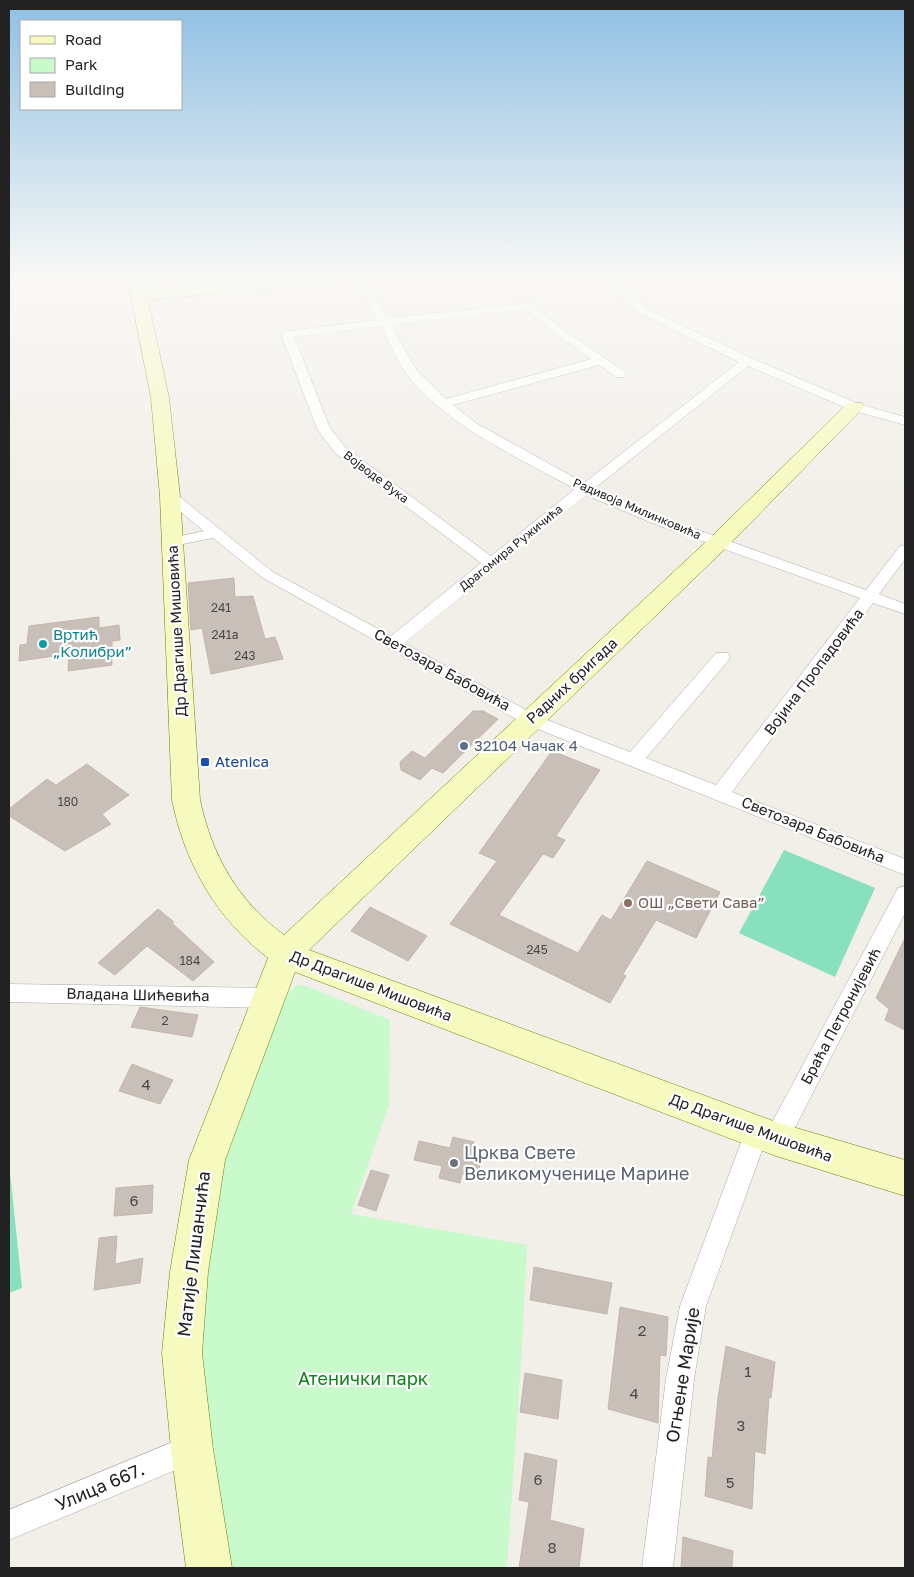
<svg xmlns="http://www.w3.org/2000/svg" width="914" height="1577" viewBox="0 0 914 1577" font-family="'Golos Text',sans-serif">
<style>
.park{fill:#c8facc}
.pitch{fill:#88e0be}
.building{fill:#c7bfb8;stroke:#c4b6ab}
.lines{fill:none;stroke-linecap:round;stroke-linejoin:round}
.street-casing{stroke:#a9a9a9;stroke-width:1}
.secondary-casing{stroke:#707d05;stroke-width:1}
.street{fill:#fff;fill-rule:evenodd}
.secondary{fill:#f7fabf;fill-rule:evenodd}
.culture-dot{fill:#0f9aa8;stroke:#fff;stroke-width:2}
.service-dot{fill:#5c6f8a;stroke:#fff;stroke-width:2}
.transit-dot{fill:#1a4fb4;stroke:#fff;stroke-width:2}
.education-dot{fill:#8d6e63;stroke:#fff;stroke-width:2}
.worship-dot{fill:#6b7280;stroke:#fff;stroke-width:2}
.labels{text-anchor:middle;stroke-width:4.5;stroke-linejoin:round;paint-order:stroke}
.far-street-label{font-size:12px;fill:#222;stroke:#fff}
.number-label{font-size:12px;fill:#4b4948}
.street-label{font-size:15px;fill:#222;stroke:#fff}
.culture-label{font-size:15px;fill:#0d838f;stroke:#fff;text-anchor:start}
.service-label{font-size:15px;fill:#4e5e75;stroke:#fff;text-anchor:start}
.transit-label{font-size:15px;fill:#164399;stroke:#fff;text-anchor:start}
.education-label{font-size:15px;fill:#785e54;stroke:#fff;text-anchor:start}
.near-number-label{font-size:15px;fill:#4b4948}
.near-worship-label{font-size:18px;fill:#5b616d;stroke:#fff;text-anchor:start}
.near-street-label{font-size:18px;fill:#222;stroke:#fff}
.near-park-label{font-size:18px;fill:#0c8416;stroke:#fff}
</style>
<rect width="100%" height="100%" fill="#f2efe9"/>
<path class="park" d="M296 985 306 986 390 1020 389 1105 351 1214 527 1245 522 1347 507 1568H229L203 1369V1258L224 1135 288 994Z"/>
<g class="pitch">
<path d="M784 850 875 888 835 977 739 933Z"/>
<path d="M9 1162 22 1288 9 1293Z"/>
</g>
<g class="building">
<path d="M234 578 235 597 253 596 265 639 275 637 283 659 211 674 202 628 191 630 188 583Z"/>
<path d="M99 617V628L119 625 120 640 112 641V665L68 671 69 654 19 661 20 645 27 644 29 626Z"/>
<path d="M473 711H483L498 719 443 773 432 768 420 780 401 770 400 762 412 751 425 758Z"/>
<path d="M552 751 600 770 556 836 565 840 553 858 543 854 499 915 578 953 602 915 611 920 647 861 720 892 696 938 656 920 623 974 626 976 610 1003 450 924 497 861 479 853Z"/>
<path d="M87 764 129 795 102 814 111 824 65 851 9 816V809L47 779 56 785Z"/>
<path d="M370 907 427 936 408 961 351 931Z"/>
<path d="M158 909 174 922 172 923 214 962 193 981 147 946 115 975 98 963Z"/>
<path d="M905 938V1030L885 1020 889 1009 876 998Z"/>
<path d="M140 1007 198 1015 192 1037 131 1027Z"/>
<path d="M132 1064 173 1080 160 1104 119 1091Z"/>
<path d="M453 1137 474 1142 472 1152 482 1155 477 1178 462 1174 460 1183 439 1178 442 1166 414 1160 419 1141 450 1148Z"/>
<path d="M371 1170 389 1175 376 1211 358 1205Z"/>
<path d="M153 1185 152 1213 114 1216 116 1188Z"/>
<path d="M117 1236 115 1264 143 1258 140 1283 94 1290 99 1238Z"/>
<path d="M534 1267 612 1283 607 1314 530 1300Z"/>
<path d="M620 1307 668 1317 666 1356 660 1355 658 1423 608 1409Z"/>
<path d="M726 1346 775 1362 771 1398 769 1397 765 1454 755 1451 752 1509 705 1496 708 1457 712 1458 718 1398Z"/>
<path d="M525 1373 562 1380 558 1419 520 1412Z"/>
<path d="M525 1453 557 1460 550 1520 584 1529 579 1568H519L529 1502 519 1500Z"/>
<path d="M683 1537 733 1551 732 1568H681Z"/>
</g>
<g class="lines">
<defs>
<g id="street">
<path d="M354 276H364L388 318 532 303 562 329 624 371 626 374 624 377H616L599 365 453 405 476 423 584 483 739 362 640 313 599 276H610L648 309 751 358 859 404 905 417V425L851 410 748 366 595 488 662 517 866 590 900 546 905 545V559L879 594 905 604V614L873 603 732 792 905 859V875L525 724 263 578 213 538 173 546 168 545 166 542 168 539 204 531 165 499 163 496 170 492 175 493 273 572 391 636 481 563 335 453 317 429 281 334 287 331 377 320ZM526 309 554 333 591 359 446 399 417 371 391 325ZM381 326C389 342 397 362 408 376 451 429 518 457 575 489L491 556 345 447 330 428 294 337ZM586 495 652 523 860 598 716 785 646 758 728 661 730 657 728 653H716L630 752 537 716 404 643Z"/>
<path d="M905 886V913L785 1147 776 1151 767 1147 765 1142 706 1306 694 1379 673 1568H642L666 1379 680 1306 745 1132 748 1124 757 1121 766 1124 768 1130 898 888Z"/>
<path d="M9 984 268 988 276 991 279 998 276 1005 268 1008 9 1002Z"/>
<path d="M192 1434 202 1439 207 1449 202 1459 9 1540V1510Z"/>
</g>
<path id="secondary" d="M127 276H143L146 291 298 276H354L346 281 148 300 169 398 180 496 200 800C212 856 238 901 284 935L710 538 848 403H862L864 407 726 548 309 950 776 1122 905 1160V1196L776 1156 295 972 225 1160 208 1272 202 1353 213 1449 232 1568H186L171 1449 162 1353 170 1272 189 1160 268 958C216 918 185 864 172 800L160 496 151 398Z"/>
</defs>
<use href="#street" class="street-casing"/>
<use href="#secondary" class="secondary-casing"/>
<use href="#street" class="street"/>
<use href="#secondary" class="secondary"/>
</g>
<linearGradient id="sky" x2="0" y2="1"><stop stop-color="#8fc0e4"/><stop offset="0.56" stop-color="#f9f8f5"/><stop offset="1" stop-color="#f9f8f5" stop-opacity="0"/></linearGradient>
<rect width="914" height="497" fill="url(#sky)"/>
<circle class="culture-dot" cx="43" cy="644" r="5"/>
<circle class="service-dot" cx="464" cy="746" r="5"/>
<rect class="transit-dot" x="200" y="757" width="10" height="10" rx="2.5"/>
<circle class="education-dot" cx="628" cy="903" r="5"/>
<circle class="worship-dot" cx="454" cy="1163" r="5"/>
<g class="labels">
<g class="far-street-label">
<text transform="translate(376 477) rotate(37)" y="4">Војводе Вука</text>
<text transform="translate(637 509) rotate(23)" y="4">Радивоја Милинковића</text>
<text transform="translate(511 548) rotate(-39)" y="4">Драгомира Ружичића</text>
</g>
<g class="number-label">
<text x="221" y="612">241</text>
<text x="225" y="639">241a</text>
<text x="245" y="660">243</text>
<text x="68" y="806">180</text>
<text x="537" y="954">245</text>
<text x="190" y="965">184</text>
<text x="165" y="1025">2</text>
</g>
<g class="street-label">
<text transform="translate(177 631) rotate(-93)" y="5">Др Драгише Мишовића</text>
<text transform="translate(442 670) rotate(29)" y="5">Светозара Бабовића</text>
<text transform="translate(814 672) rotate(-53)" y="5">Војина Пропадовића</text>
<text transform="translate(572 681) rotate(-43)" y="5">Радних бригада</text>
<text transform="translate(813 830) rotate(22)" y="5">Светозара Бабовића</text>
<text transform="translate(371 986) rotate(21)" y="5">Др Драгише Мишовића</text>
<text transform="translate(138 995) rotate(1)" y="5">Владана Шићевића</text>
<text transform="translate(841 1016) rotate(-62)" y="5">Браћа Петронијевић</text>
<text transform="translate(751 1128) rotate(20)" y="5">Др Драгише Мишовића</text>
</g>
<g class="culture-label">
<text x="53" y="640">Вртић<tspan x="53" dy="17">„Колибри”</tspan></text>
</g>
<g class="service-label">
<text x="474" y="751">32104 Чачак 4</text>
</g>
<g class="transit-label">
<text x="215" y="767">Atenica</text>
</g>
<g class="education-label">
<text x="638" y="908">ОШ „Свети Сава”</text>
</g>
<g class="near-number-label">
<text x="146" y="1090">4</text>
<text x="134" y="1206">6</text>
<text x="642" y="1336">2</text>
<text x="748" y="1377">1</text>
<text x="634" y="1399">4</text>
<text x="741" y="1431">3</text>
<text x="538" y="1485">6</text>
<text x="730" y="1488">5</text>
<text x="552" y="1553">8</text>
</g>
<g class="near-worship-label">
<text x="464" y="1159">Црква Свете<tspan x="464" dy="21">Великомученице Марине</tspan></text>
</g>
<g class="near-street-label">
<text transform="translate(194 1254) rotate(-83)" y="6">Матије Лишанчића</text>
<text transform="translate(683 1375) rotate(-81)" y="6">Огњене Марије</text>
<text transform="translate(100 1487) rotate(-23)" y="6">Улица 667.</text>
</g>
<g class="near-park-label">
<text x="363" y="1385">Атенички парк</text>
</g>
</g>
<rect width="914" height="1577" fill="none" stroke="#222222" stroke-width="20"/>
<rect x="20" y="20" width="162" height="90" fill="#ffffff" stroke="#a7a7a7"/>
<rect x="30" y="36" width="25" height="8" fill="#f7fabf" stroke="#a7a7a7"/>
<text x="65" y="45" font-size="15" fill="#222222">Road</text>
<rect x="30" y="58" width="25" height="15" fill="#c8facc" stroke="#a7a7a7"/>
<text x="65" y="70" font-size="15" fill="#222222">Park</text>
<rect x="30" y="82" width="25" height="15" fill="#c7bfb8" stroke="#a7a7a7"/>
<text x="65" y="95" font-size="15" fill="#222222">Building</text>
</svg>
